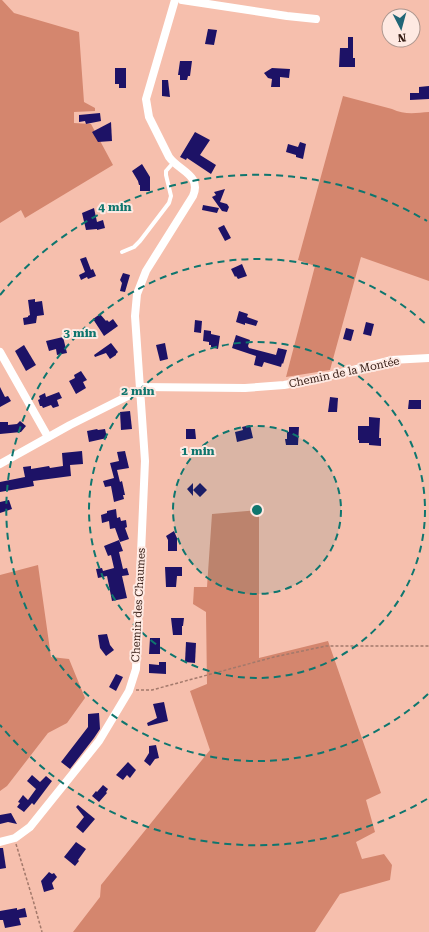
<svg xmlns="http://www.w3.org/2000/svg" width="429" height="932" viewBox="0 0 429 932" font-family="'Roboto Serif',serif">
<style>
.green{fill:#d4866e}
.building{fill:#1d1266}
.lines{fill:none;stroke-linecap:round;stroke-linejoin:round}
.path{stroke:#a3796b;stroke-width:1.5;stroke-dasharray:3 2;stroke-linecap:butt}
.service{stroke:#fff;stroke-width:4}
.minor{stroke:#fff;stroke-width:8}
.ring{fill:none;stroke:#0f766e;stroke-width:2;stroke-dasharray:7 5}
.labels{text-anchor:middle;stroke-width:4;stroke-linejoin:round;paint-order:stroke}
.street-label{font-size:11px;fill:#321911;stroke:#fee9e2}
.centre{fill:#0f766e;stroke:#fee9e2;stroke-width:2}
.ring-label{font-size:12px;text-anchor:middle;font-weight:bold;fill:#0f766e;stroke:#fee9e2;stroke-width:4;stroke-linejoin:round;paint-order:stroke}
</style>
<rect width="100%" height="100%" fill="#f6bfad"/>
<g class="green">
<path d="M0 0H2L14 13 79 32 84 102 95 108V111L74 112V123L91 124 113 165 25 218 21 210 0 223Z"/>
<path d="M343 96 392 109C404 115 416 113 429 112V281L361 257 330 370 286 377 315 266 298 260Z"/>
<path d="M259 510V658L328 641 381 793 366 800 375 832 356 842 362 859 384 854 392 865 390 880 340 894 315 932H73L100 897 101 885 210 750 190 691 207 684 206 612 193 604 194 587H207L212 514Z"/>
<path d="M38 565 51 657 69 659 85 698 67 723 48 733 7 786 0 791V575Z"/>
</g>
<g class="building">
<path d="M208 29 217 30 214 45 205 44Z"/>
<path d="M348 37H353V58H355V67H339L340 48H348Z"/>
<path d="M180 61H192L190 76H188L187 80H180V75H178Z"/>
<path d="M115 68H126V88H119V84H115Z"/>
<path d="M272 68 290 69 289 78 280 77V87H271L272 79 268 78 264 73Z"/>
<path d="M162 80H168L170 97 162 96Z"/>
<path d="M429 86V99L410 100V93H419V87Z"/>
<path d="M100 113 101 121 86 124 85 121 79 122V115Z"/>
<path d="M111 122 112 141 98 142 92 132Z"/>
<path d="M195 132 210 140 200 155 216 165 211 174 187 158 186 160 180 157Z"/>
<path d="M300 142 306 144 303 159 296 157V155L286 152 288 144 298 147Z"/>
<path d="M142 164 150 177V191H140V185H139L138 181 132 171Z"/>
<path d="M225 189 220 202 227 204 229 207 227 212 222 211 212 197 216 195 214 192Z"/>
<path d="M203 205 219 208 217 213 202 210Z"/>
<path d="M94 208 97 222 103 220 105 228 97 230V229L86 230 82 213Z"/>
<path d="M224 225 231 238 225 241 218 228Z"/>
<path d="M86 257 91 270 93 269 96 276 88 279 87 277 81 280 79 275 85 272 80 259Z"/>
<path d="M242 264 247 276 238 279 236 276 235 277 231 269Z"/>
<path d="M123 273 130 275 125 292 120 291 122 283 120 280Z"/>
<path d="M35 299V302L42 301 44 315 37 316 36 323 24 325 23 318 28 317V316L30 315 28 300Z"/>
<path d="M239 311 248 314 247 317 258 321 256 326 245 323V325L236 322Z"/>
<path d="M100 314 106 321 107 320 109 322 113 319 118 326 104 336 93 319Z"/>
<path d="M195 320 202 321 201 333 194 332Z"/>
<path d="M366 322 374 324 371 336 363 334Z"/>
<path d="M346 328 354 330 351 341 343 339Z"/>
<path d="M204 330 211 331V334L220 336 218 349 211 347V345H209V342L203 341Z"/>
<path d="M236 335 250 340 248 346 249 348 276 355 278 348 287 350 283 364 282 363 281 367 264 362 262 367 254 365 256 356 232 348Z"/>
<path d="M63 337 67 353 57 355 56 349 49 351 46 341Z"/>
<path d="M111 343 118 352 116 354V355L110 359 106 353 95 357 94 355Z"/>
<path d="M165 343 168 359 160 361 156 345Z"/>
<path d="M24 345 36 365 26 371 15 351Z"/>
<path d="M81 371 87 380 83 382 86 388 76 394 69 381 75 378 74 375Z"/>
<path d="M0 387 5 397 8 396 11 401 0 407Z"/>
<path d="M59 392 62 398 57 400 59 406 53 408 51 405 43 408 42 406H40L38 400 40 399 39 396 45 393 46 397Z"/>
<path d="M330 397 338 398 337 412H328Z"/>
<path d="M409 400H421V409H408Z"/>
<path d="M130 411 132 429 121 430 120 412Z"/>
<path d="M369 417 380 418 379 438H381V446L369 445V443H359V440H358V426H369Z"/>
<path d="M20 421 26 426 21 432 0 434V422H8V425L17 424Z"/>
<path d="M250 425 253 438 237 442 235 432 243 430 242 427Z"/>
<path d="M289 427H299L298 445H286L285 439H287V432H289Z"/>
<path d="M97 429 98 430 105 429 107 438 89 442 87 431Z"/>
<path d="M186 429H195L196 439H186Z"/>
<path d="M82 451 83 464 70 465 71 476 33 481 34 486 0 492V482L25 477 23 467 31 466V469L49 466 50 468 63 466 62 453Z"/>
<path d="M125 451 129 468 117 470 120 482 122 481 125 495H123L124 499 114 502 111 486 105 487 103 481 114 478 110 463 119 461 117 452Z"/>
<path d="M193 483V490L200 483 207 490 200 497 193 490V496L187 489Z"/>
<path d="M9 500 12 509 0 513V502Z"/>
<path d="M116 509 117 518 120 517 121 521 126 520 127 527 125 528 129 539 120 542 115 528 110 529 109 521 102 523 101 515 107 513V511Z"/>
<path d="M174 531 177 538V551H168V540L166 536Z"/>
<path d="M119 540 123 551 119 552 123 569 127 568 129 575 122 576 127 598 112 601 107 576 98 578 96 569 102 568 103 571 114 568 111 555 108 556 104 546Z"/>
<path d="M165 567H182V576H177L176 587H166Z"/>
<path d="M171 618H184L183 626H182V635H173Z"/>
<path d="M107 634 110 645 114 650 106 656 100 648 98 635Z"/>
<path d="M150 638H160V654H149Z"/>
<path d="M186 642 196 643 195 663 185 662Z"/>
<path d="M159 662H166V674L149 673V664L159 665Z"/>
<path d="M116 674 123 677 116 691 109 687Z"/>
<path d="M164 702 168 721 148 726 147 723 157 718 153 704Z"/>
<path d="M99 713 100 729 94 738 70 769 61 762 88 727V714Z"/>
<path d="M156 745 159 758 155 759 150 766 144 761 149 753V746Z"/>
<path d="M128 762 136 770 130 778 127 775 123 780 116 775Z"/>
<path d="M32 775 40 782 46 776 52 781 34 805 32 803 24 812 17 807 20 803 18 802 23 795 28 800 36 789 27 781Z"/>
<path d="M103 785 108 789 106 792 107 793 99 802 92 796 96 791 97 792Z"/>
<path d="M78 805 95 819 83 833 76 827 84 817 76 807Z"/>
<path d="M11 813 17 824 8 822 0 824V815Z"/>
<path d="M76 842 86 849 78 860 79 861 75 866 64 857Z"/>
<path d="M0 848H3L6 868 0 869Z"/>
<path d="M49 872 52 874 54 873 57 877 52 883 54 889 44 892 41 881Z"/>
<path d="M17 908V910L25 908 27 917 19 918 21 925 5 928 3 920H0V911Z"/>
</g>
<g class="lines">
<g class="path">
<path d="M136 690H152L274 657 326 646H429"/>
<path d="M16 844 33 900 42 932"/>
</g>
<path class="service" d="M122 252 134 247 140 241 169 203 171 196 166 175V171L173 163"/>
<g class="minor">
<path d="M182 0 287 16 316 19"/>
<path d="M0 352 48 437"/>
<path d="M140 387 245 388 284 385 313 380 391 360 429 358"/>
<path d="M0 464 70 425 134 393 140 394"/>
<path d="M0 842 15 838 30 827 99 741 129 691 136 669 145 461 135 316 137 294 146 271 193 196C202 175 179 171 169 157L149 117 146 99 175 0"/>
</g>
</g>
<circle cx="257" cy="510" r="84" fill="#0f766e" fill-opacity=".12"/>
<g class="ring">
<circle cx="257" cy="510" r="84"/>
<circle cx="257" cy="510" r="168"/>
<path d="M428 694A251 251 0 1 1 428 326"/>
<path d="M427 799A335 335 0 0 1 0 725M0 295A335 335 0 0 1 427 221"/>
</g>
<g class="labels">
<g class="street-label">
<text transform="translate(344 372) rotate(-12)" y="4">Chemin de la Montée</text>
<text transform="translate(138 605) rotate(-87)" y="4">Chemin des Chaumes</text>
</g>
</g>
<circle cx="257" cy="510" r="6" class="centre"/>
<g class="ring-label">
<text x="115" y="211">4 min</text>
<text x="80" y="337">3 min</text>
<text x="138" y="395">2 min</text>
<text x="198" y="455">1 min</text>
</g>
<g transform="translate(401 28) rotate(174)"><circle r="19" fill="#fee9e2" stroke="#ac968e"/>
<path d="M0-3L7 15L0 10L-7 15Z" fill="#216677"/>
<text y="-6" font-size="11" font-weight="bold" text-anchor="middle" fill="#321911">N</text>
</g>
</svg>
